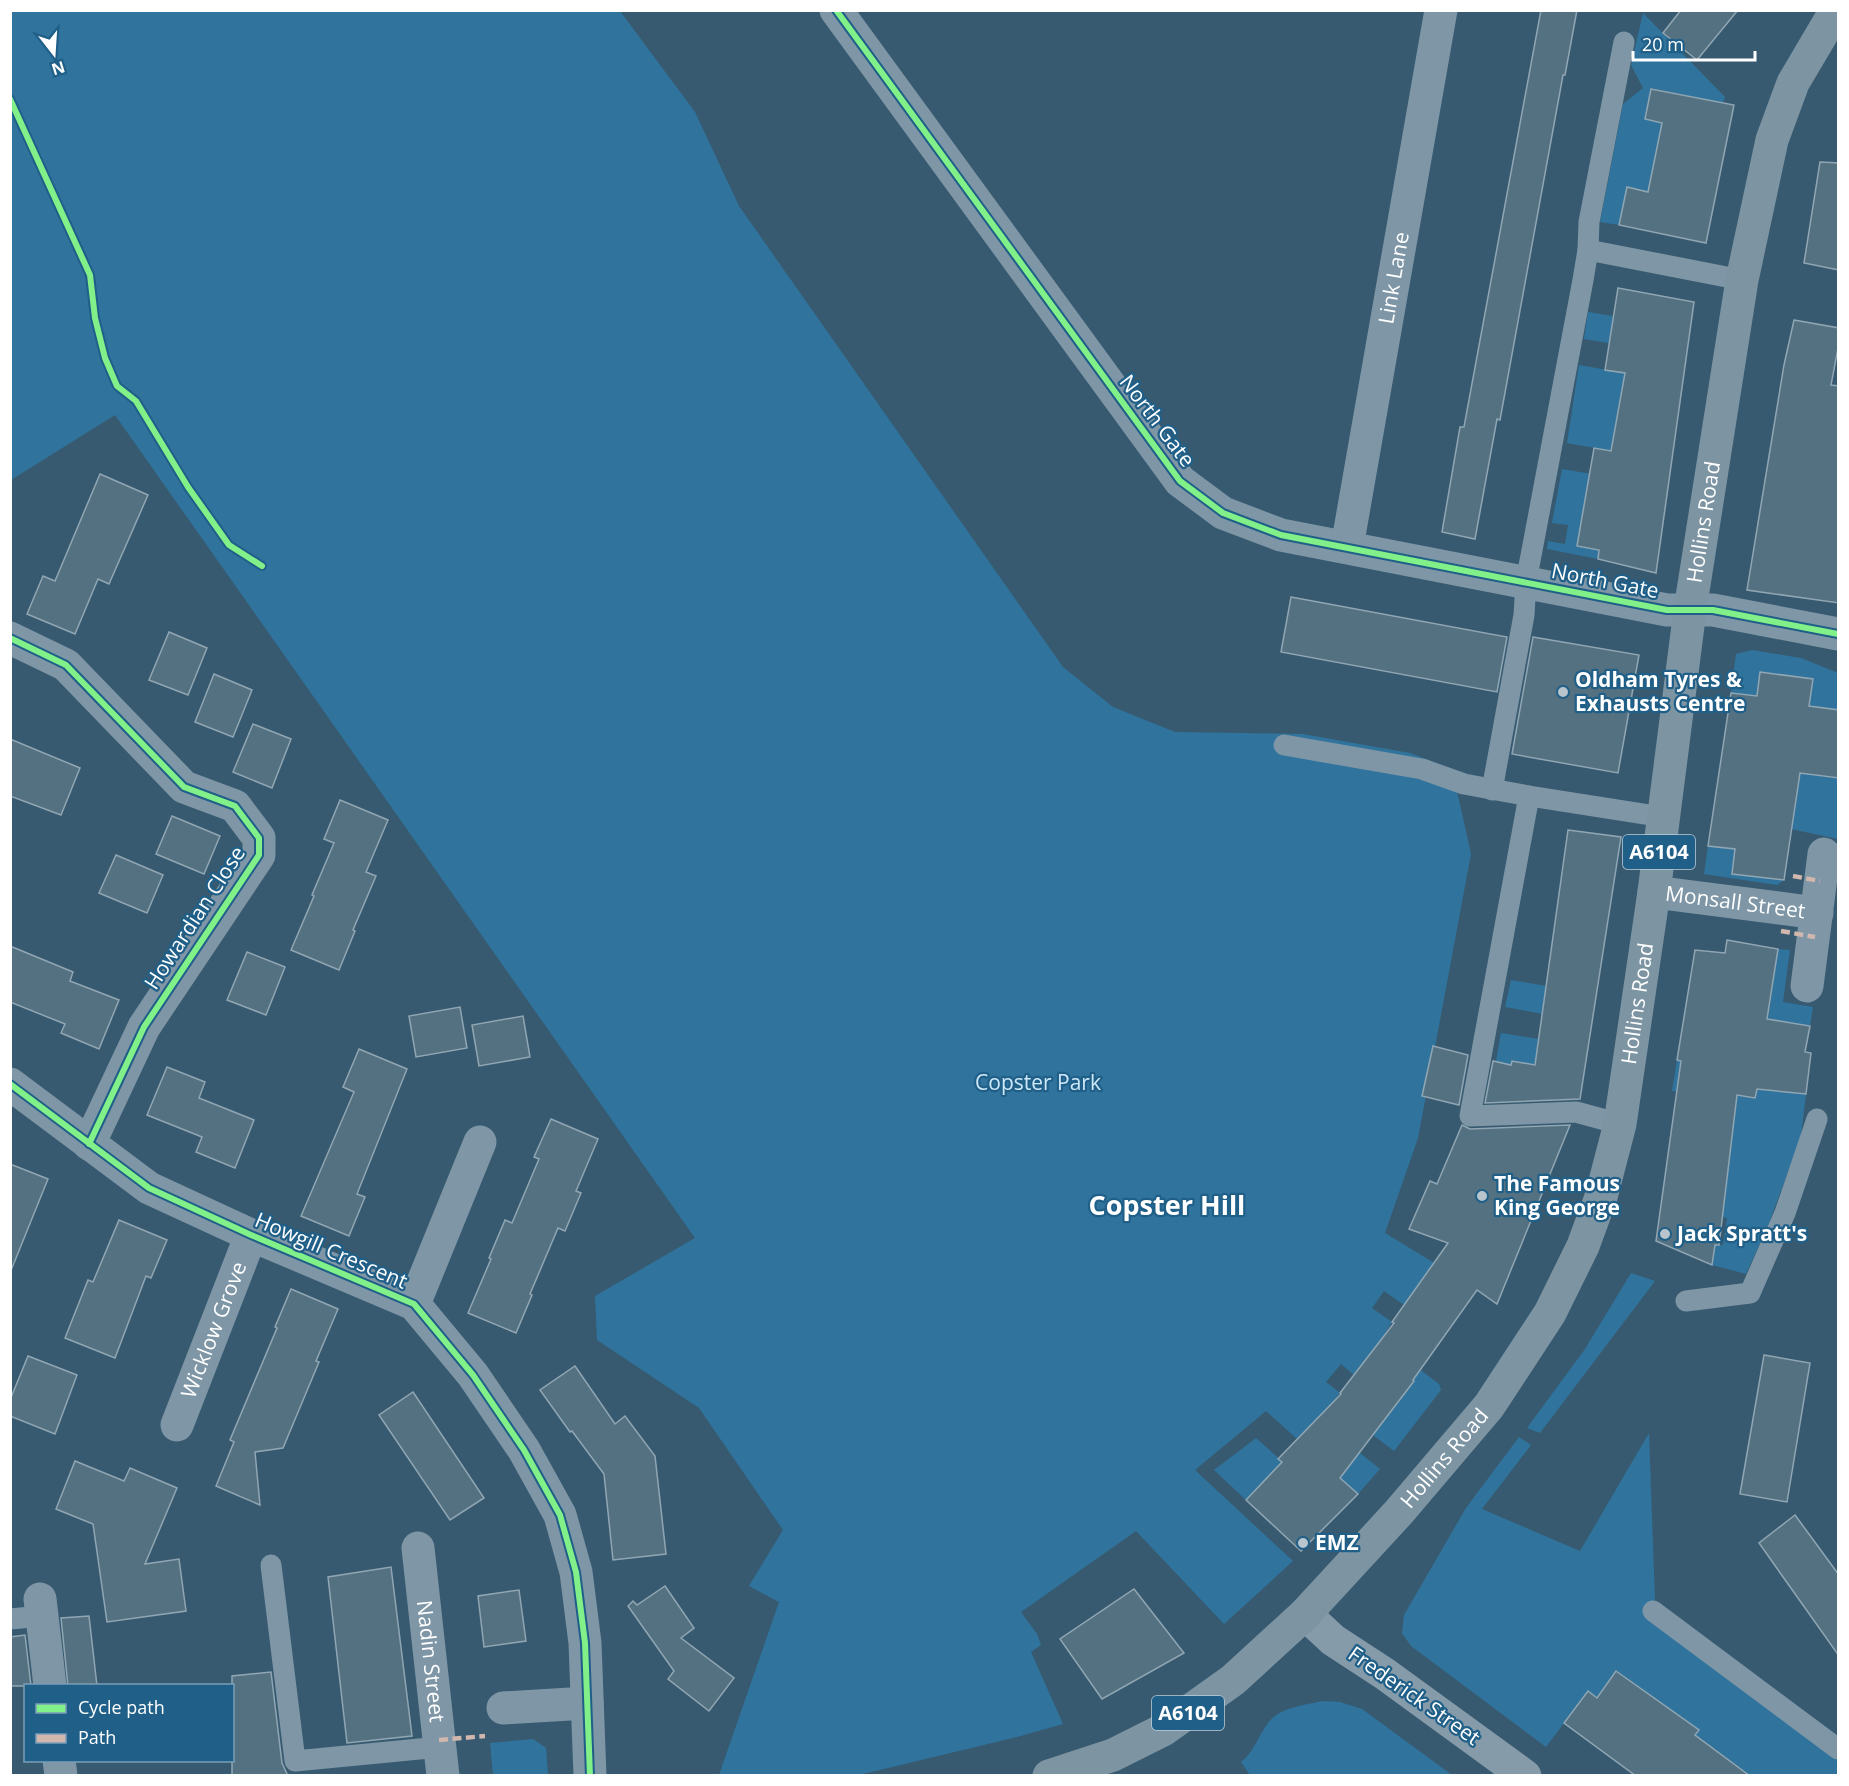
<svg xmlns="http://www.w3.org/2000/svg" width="1849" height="1786" viewBox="0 0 1849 1786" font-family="'Open Sans',sans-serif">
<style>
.green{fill:#30749d}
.building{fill:#547182;stroke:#91a6b3;stroke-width:1.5}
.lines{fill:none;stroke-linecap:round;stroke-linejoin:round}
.lane{stroke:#7e96a6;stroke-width:21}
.street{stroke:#7e96a6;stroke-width:33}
.secondary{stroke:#859baa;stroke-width:33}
.primary{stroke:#7d94a3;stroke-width:33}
.quiet{stroke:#d1b7ad;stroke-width:4.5;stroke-dasharray:9 4.5;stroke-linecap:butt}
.cycleway-casing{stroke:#1f5f88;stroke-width:10}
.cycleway{stroke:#82f089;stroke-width:6}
.poi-dot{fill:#b9c5cd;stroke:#1f5f88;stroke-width:2}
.labels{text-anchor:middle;stroke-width:4.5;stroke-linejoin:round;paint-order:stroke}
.shield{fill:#1f5f88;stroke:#bccfdb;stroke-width:1.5}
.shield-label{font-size:20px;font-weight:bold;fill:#fff}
.street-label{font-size:21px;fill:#fff;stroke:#1f5f88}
.poi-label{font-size:21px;font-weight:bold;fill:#fff;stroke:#1f5f88;text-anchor:start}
.park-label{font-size:21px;fill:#cde8f8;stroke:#1f5f88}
.district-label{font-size:27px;font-weight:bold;fill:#fff;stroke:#1f5f88}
</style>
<rect width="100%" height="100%" fill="#375a70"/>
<g class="green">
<path d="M11 11H620L695 112 739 206 1063 667 1113 707 1175 732 1303 734 1410 753 1452 769 1471 854 1418 1138 1385 1233 1444 1269 1404 1305 1384 1291 1372 1308 1392 1322 1381 1340 1439 1384 1441 1390 1394 1451 1373 1435 1414 1381 1354 1375 1341 1364 1326 1382 1340 1393 1322 1415 1336 1434 1380 1469 1358 1494 1266 1411 1195 1470 1293 1561 1224 1624 1136 1531 1021 1612 1037 1634 1041 1645 1031 1652 1063 1724 1017 1737 859 1775H719L779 1602 749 1586 783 1530 699 1408 597 1340 595 1296 695 1238 115 415 11 480Z"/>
<path d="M1643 13 1725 97 1723 103 1651 88 1645 119 1662 123 1648 192 1627 188 1619 225 1600 222 1623 104 1643 88 1631 65Z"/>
<path d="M1588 312 1631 319 1627 346 1584 339Z"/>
<path d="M1579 365 1625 373 1612 451 1567 443Z"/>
<path d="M1562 469 1610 477 1598 559 1547 549 1548 541 1565 544 1568 525 1552 523Z"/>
<path d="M1752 650 1801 658 1838 673V710L1809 706 1812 679 1761 672 1757 696 1731 693 1736 654Z"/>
<path d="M1801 759 1831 763 1829 777 1838 778V839L1791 829Z"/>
<path d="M1708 846 1735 849 1732 874 1784 880 1777 885 1704 874Z"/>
<path d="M1778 949 1790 950 1783 1002 1813 1007 1810 1026 1768 1020Z"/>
<path d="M1511 980 1547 986 1543 1014 1505 1007Z"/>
<path d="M1501 1033 1539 1039 1535 1065 1512 1061 1508 1080 1491 1089Z"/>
<path d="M1677 1060 1707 1065 1704 1090 1755 1098 1759 1073 1806 1094 1801 1136 1768 1226 1746 1274 1712 1265 1715 1245H1723L1727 1218 1720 1217 1736 1099 1672 1091Z"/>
<path d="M1631 1273 1655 1281 1540 1433 1527 1428 1585 1349Z"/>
<path d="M1649 1433 1655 1600 1646 1616 1838 1758V1775H1748V1774L1704 1741 1682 1768 1674 1762 1698 1730 1679 1716 1670 1728 1632 1702 1641 1689 1617 1671 1597 1698 1587 1692 1546 1747 1411 1646 1402 1633 1404 1615 1466 1508 1519 1437 1531 1445 1482 1509 1580 1551Z"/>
<path d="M1256 1438 1285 1464 1269 1497 1258 1487 1246 1500 1214 1470Z"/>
<path d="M1324 1701 1340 1702 1362 1709 1452 1775H1250L1241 1762C1255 1751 1258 1736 1268 1723 1278 1708 1307 1704 1324 1701Z"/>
<path d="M533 1739 546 1748 548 1775H493L490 1743Z"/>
</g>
<g class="building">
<path d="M1541 10H1577L1565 75H1563L1500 420 1497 419 1475 539 1442 532 1460 427H1464Z"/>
<path d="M1681 10H1738L1697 60 1663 33Z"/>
<path d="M1651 89 1734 105 1706 243 1619 225 1627 187 1648 192 1662 123 1645 119Z"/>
<path d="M1820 162 1839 163V270L1804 263Z"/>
<path d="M1618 288 1694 302 1656 573 1598 559 1599 550 1577 546 1594 448 1611 451 1625 373 1605 370Z"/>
<path d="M1794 320 1839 328V343L1831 385 1839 386V603L1747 590 1784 365Z"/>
<path d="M100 474 148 495 109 584 98 579 75 634 27 614 43 576 55 581Z"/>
<path d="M1291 597 1507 637 1497 692 1281 652Z"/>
<path d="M169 632 207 648 188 695 149 680Z"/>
<path d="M1533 637 1639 655 1618 773 1512 754Z"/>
<path d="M1760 672 1813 679 1809 706 1839 710V778L1800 773 1784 880 1732 874 1735 849 1708 846 1731 693 1757 696Z"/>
<path d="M214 674 252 690 233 737 195 722Z"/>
<path d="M253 724 291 739 272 788 233 772Z"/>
<path d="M10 739 80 768 61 815 10 796Z"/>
<path d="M340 800 388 820 366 872 376 876 353 930 355 931 339 970 291 950 314 896 312 895 334 843 324 839Z"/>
<path d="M172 816 220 836 204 874 156 854Z"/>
<path d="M1568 830 1621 837 1580 1099 1485 1103 1493 1061 1511 1065 1512 1061 1535 1065Z"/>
<path d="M116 855 163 875 147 913 99 893Z"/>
<path d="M1727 940 1778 949 1767 1019 1810 1026 1805 1052 1811 1053 1806 1094 1757 1089 1755 1098 1737 1095 1719 1245H1715L1712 1265 1656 1241 1681 1061 1677 1060 1695 950 1725 953Z"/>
<path d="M10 946 73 972 70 981 119 1000 99 1049 61 1033 65 1024 10 1002Z"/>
<path d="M247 952 285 967 266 1015 227 1000Z"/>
<path d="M460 1007 467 1048 416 1057 409 1016Z"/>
<path d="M523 1016 530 1057 479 1066 472 1025Z"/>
<path d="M1433 1046 1468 1055 1459 1105 1422 1096Z"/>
<path d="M359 1049 407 1069 357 1194 365 1197 349 1236 301 1216 354 1092 343 1087Z"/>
<path d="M167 1067 205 1082 199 1098 254 1120 235 1168 196 1152 202 1137 147 1115Z"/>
<path d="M551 1119 598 1139 576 1191 581 1193 565 1231 558 1228 530 1294 532 1295 516 1333 468 1313 491 1259 489 1258 505 1220 512 1223 539 1159 534 1157Z"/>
<path d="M1462 1125 1470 1129 1570 1125 1497 1304 1477 1290 1413 1380 1414 1381 1340 1478 1358 1494 1301 1551 1246 1500 1282 1462 1278 1459 1341 1394 1340 1393 1394 1323 1392 1322 1448 1243 1409 1229 1430 1181 1437 1184Z"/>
<path d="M10 1164 48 1179 12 1268 10 1267Z"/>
<path d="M119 1220 167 1240 151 1278 146 1276 115 1358 65 1338 88 1280 93 1282Z"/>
<path d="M291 1289 338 1309 316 1361 319 1362 283 1448 255 1452 260 1505 216 1486 234 1442 230 1440 277 1328 275 1327Z"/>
<path d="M1764 1355 1810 1363 1787 1502 1740 1494Z"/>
<path d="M28 1356 77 1375 55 1434 10 1416V1400Z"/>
<path d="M575 1366 615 1424 625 1416 655 1456 666 1554 613 1560 604 1474 572 1431 570 1432 540 1390Z"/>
<path d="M413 1392 484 1498 450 1520 379 1415Z"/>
<path d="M75 1461 124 1481 130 1468 177 1488 145 1564 179 1559 186 1611 107 1622 93 1524 56 1509Z"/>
<path d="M1795 1515 1839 1575V1656L1759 1543Z"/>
<path d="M391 1567 412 1736 347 1743 328 1577Z"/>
<path d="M665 1586 694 1628 681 1638 734 1678 709 1711 668 1679 674 1671 628 1606 633 1601 637 1605Z"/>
<path d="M1134 1589 1184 1653 1102 1699 1060 1639Z"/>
<path d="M519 1590 526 1641 484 1647 478 1596Z"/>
<path d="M89 1616 97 1686H68L61 1618Z"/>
<path d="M25 1635 31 1686H10V1637Z"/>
<path d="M1616 1671 1699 1730 1695 1735 1750 1776H1636L1564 1723 1588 1691 1597 1698Z"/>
<path d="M271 1672 282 1763 288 1776H232V1676Z"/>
</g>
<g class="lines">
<g class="lane">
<path d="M1588 250 1742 280"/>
<path d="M1284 745 1422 769 1464 784 1529 796"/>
<path d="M1492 790 1524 615 1526 582 1583 280 1588 250 1589 222 1624 42"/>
<path d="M1620 1124 1576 1112 1470 1116 1529 796 1663 817"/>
<path d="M1686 1301 1750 1293 1785 1213 1817 1119"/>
<path d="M271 1565 295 1761 440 1747"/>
<path d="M1653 1611 1838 1749"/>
<path d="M10 1619 42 1616"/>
</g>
<g class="street">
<path d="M836 10 1180 481 1223 513 1281 535 1667 610H1713L1838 634"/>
<path id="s1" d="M1347 547 1441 10"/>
<path d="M10 638 66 665 184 787 235 806 259 838V855L144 1027 89 1144"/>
<path id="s2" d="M1654 892 1817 913"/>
<path d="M1807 986 1824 854"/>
<path d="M10 1084 149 1188 251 1235 414 1304 473 1375 524 1450 560 1515 576 1572 585 1643 590 1776"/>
<path d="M414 1304 480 1142"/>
<path id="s3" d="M177 1425 251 1235"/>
<path id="s4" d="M418 1548 443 1776"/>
<path d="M40 1599 50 1686"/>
<path d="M503 1708 587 1703"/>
<path d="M59 1760 61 1776"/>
</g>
<path class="secondary" d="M1305 1614 1333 1640 1385 1674 1525 1776"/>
<path class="primary" id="s5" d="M1049 1776 1113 1755 1163 1730 1233 1680 1305 1614 1399 1512 1489 1406 1550 1313 1583 1246 1601 1197 1620 1124 1654 892 1690 610 1742 280 1772 140 1793 83 1836 10"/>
<g class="quiet">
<path d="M1793 876 1820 881"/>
<path d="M1781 931 1815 937"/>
<path d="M439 1740 485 1736"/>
</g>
<defs>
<g id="cycleway">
<path d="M836 10 1180 481 1223 513 1281 535 1667 610H1713L1838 634"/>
<path d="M10 99 90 275 95 318 105 358 117 386 136 401 188 487 229 545 262 566"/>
<path d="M10 638 66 665 184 787 235 806 259 838V855L144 1027 89 1144"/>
<path d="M10 1084 149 1188 251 1235 414 1304 473 1375 524 1450 560 1515 576 1572 585 1643 590 1776"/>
</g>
</defs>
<use href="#cycleway" class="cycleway-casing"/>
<use href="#cycleway" class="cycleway"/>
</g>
<g class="poi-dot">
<circle cx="1563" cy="692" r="6"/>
<circle cx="1482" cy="1196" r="6"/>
<circle cx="1665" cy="1234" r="6"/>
<circle cx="1303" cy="1543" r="6"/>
</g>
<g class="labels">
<g class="shield">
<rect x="1623" y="835" width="72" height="34" rx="4.5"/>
<rect x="1152" y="1696" width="72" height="34" rx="4.5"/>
</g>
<g class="shield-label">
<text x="1659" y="859">A6104</text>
<text x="1188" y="1720">A6104</text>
</g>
<g class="street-label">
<text dy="7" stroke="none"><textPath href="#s1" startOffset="273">Link Lane</textPath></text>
<text transform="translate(1157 421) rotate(53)" y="7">North Gate</text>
<text dy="7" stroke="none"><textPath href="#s5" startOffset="1506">Hollins Road</textPath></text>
<text transform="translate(1605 581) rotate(11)" y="7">North Gate</text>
<text dy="7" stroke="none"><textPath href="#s2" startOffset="82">Monsall Street</textPath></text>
<text transform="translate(195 918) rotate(-57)" y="7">Howardian Close</text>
<text dy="7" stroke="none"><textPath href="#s5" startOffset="1020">Hollins Road</textPath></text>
<text transform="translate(331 1251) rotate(23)" y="7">Howgill Crescent</text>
<text dy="7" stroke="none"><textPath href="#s3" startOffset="102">Wicklow Grove</textPath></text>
<text dy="7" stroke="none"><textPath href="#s5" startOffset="516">Hollins Road</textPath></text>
<text dy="7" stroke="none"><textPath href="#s4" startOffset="114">Nadin Street</textPath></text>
<text transform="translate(1414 1696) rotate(35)" y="7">Frederick Street</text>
</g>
<g class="poi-label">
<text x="1575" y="687">Oldham Tyres &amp;<tspan x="1575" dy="24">Exhausts Centre</tspan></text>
<text x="1494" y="1191">The Famous<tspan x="1494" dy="24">King George</tspan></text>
<text x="1677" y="1241">Jack Spratt's</text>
<text x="1315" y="1550">EMZ</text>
</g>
<g class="park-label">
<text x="1038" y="1090">Copster Park</text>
</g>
<g class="district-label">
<text x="1167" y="1215">Copster Hill</text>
</g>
</g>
<rect width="1849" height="1786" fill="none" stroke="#ffffff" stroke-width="24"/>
<rect x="24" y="1684" width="210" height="78" fill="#1f5f88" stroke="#799fb8" stroke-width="1.5"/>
<rect x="36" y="1704" width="30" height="9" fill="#82f089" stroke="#799fb8" stroke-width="1.5"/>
<text x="78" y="1714" font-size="18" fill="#ffffff">Cycle path</text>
<rect x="36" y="1734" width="30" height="9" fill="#d1b7ad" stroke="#799fb8" stroke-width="1.5"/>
<text x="78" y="1744" font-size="18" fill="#ffffff">Path</text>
<g transform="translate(54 54) rotate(163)" stroke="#1f5f88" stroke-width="4.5" paint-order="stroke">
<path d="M0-4.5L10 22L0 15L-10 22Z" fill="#ffffff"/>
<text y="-9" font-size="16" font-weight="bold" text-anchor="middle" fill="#ffffff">N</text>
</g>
<path d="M1633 51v9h122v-9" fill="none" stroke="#ffffff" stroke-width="3"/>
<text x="1642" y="51" font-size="18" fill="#ffffff" stroke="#1f5f88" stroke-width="4.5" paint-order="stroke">20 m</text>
</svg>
